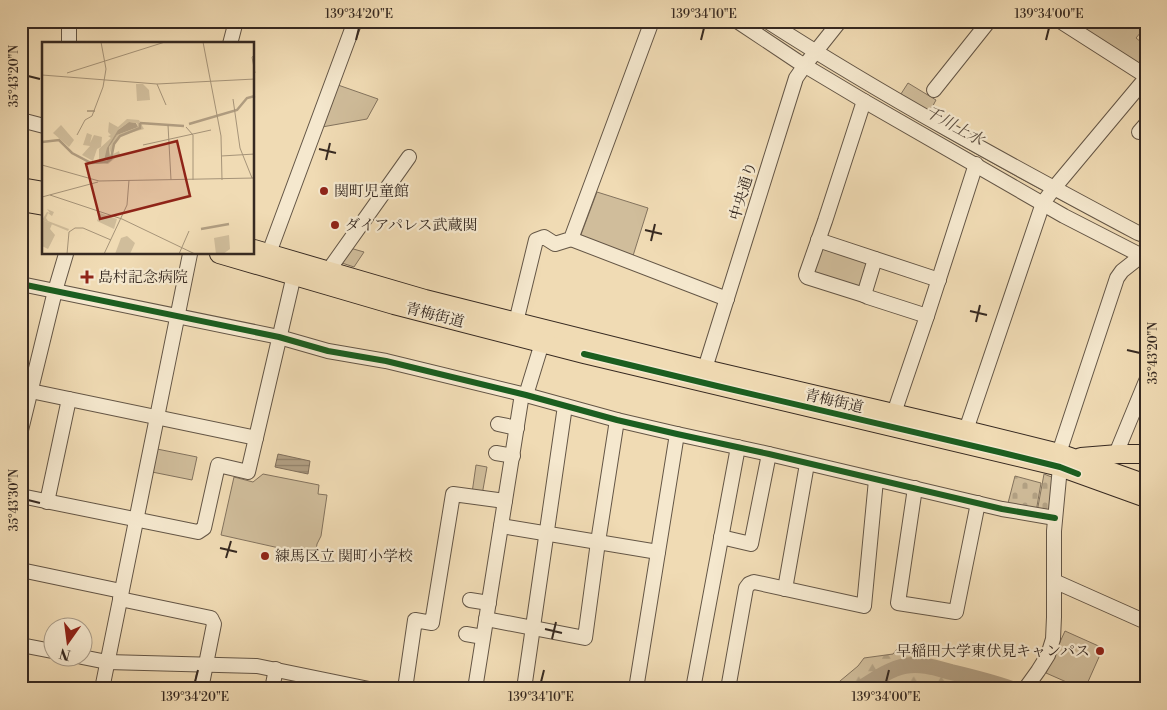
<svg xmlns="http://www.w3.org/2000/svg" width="1167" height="710" viewBox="0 0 1167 710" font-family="'Libre Bodoni','Noto Serif JP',serif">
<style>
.green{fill:#d0bd9b;stroke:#83735e}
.forest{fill:url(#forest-firs);stroke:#83735e}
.cemetery{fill:url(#cemetery-stones);stroke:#83735e}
.water{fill:url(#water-rules);stroke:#806f5b}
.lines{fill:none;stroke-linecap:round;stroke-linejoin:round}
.river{stroke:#b19e82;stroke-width:16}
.minor-casing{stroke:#645646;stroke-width:16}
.major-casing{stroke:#362921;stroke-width:20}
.minor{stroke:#f5e8ce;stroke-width:14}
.major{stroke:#f0dbb4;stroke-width:18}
.cycleway-casing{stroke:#f5e8ce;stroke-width:9}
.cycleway{stroke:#1b5e20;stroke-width:6}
.ticks{fill:none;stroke:#362921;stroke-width:2}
.poi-dot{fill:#8f2418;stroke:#f5e8ce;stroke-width:2}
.labels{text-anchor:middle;stroke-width:4.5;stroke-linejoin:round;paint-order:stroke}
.poi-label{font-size:15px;fill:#362921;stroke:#f5e8ce;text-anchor:start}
.street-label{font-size:15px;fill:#362921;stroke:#f5e8ce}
.water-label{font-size:16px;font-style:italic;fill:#5b4c3e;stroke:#f5e8ce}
.inset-river{fill:none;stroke:#b19e82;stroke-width:2.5}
.inset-road{fill:none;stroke:#a69479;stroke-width:1}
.view{fill:#8f2418;fill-opacity:0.15;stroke:#8f2418;stroke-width:2.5}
.inset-edge{fill:none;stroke:#362921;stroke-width:2.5}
.neatline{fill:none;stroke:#362921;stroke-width:2}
.ticks-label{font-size:12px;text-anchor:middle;fill:#362921}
</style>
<defs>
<pattern id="forest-firs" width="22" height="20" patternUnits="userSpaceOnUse" patternTransform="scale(1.25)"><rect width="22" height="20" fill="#d0bd9b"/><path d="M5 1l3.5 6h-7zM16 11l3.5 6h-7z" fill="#b3a285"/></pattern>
<pattern id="cemetery-stones" width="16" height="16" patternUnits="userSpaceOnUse" patternTransform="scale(1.25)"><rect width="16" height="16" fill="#d0bd9b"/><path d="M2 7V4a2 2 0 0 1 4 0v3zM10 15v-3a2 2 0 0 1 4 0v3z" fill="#b3a285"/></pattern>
<pattern id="water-rules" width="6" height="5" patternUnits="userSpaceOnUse" patternTransform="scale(1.25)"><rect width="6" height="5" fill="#b19e82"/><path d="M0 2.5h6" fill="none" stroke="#91816a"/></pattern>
</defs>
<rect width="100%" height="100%" fill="#f0dbb4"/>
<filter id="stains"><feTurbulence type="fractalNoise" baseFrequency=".004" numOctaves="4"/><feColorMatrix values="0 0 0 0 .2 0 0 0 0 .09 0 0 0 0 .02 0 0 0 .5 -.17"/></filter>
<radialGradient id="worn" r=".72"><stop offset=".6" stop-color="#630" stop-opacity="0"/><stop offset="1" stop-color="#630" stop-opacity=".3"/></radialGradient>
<g class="green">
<path d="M1069 21H1146V26L1136 38 1146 46V71Z"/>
<path d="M908 83 936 100 928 115 899 97Z"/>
<path d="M338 85 378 99 367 119 322 127Z"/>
<path d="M597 192 648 208 632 259 579 240Z"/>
<path d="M350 248 364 252 354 267 339 262Z"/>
<path d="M821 248 866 263 868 267 862 288 811 271Z"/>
<path d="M157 449 197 457 192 480 152 472Z"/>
<path d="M476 465 487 467 482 495 472 493Z"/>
<path d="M263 474 319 485 318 494 327 495 321 536 317 544 315 556 221 535 234 477 253 482Z"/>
<path d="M1065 631 1103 648 1087 684H1071L1046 673Z"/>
</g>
<path class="forest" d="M903 645 916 647 921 669 958 678 999 689H797L799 682 825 688 834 686 858 666 864 658 893 654 898 648Z"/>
<g class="cemetery">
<path d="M1044 474 1054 478 1051 513 1037 512Z"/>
<path d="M1015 476 1041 483 1036 512 1007 507Z"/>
</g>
<g class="water">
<path d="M754 21H760L1146 240V244C1103 223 1061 200 1018 177 929 128 840 76 754 21Z"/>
<path d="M278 454 310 461 308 474 275 467Z"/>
</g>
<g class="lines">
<path class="river" d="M860 689C874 680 889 669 905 666 921 663 936 668 951 672 972 677 992 682 1012 689"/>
<defs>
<g id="minor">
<path d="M69 21V44"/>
<path d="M737 21 797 61 864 101 1064 216 1146 258"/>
<path d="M767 21C887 98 1012 166 1138 233L1146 236"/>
<path d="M1060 21 1146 76"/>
<path d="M230 44 236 21"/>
<path d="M934 90 989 21"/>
<path d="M864 101 825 221 806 275 807 277 864 295 868 297 927 316"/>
<path d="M21 120 44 126"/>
<path d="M1139 132 1146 124"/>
<path d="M571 239 727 299"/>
<path d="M818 240 939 280"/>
<path d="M269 253 355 21"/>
<path d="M328 271 409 157"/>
<path d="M21 284 279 337 328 351 386 361 526 395 617 420 677 434 769 454 1002 509 1055 518"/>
<path d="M864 295 875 259"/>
<path d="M516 322 536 240 544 237 555 244 571 239 652 21"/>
<path d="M702 378 796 78 805 65 840 21"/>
<path d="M21 389 256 438"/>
<path d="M526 395 542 343"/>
<path d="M894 413 927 316 976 164"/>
<path d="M498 424 517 428"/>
<path d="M21 430 55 291 66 254"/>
<path d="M966 430 1043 203 1054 188 1146 78"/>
<path d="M496 453 513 456"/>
<path d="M1059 453 1117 278 1122 271 1141 256"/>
<path d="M1118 454V449L1146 381"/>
<path d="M915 488 898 603 956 612 978 503"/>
<path d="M21 496 198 532 204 528 218 465 248 472 294 275"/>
<path d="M47 502 69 399"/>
<path d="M501 526 658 552"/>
<path d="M721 537 751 544 769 454"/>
<path d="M21 570 121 591"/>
<path d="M1054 581 1146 622"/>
<path d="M785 589 807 464"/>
<path d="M120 599 211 618 214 624 201 689"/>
<path d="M470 600 489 603"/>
<path d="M486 619 585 638 598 542 617 420"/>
<path d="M466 634 483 637"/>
<path d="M21 645 52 651"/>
<path d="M82 657 107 662 257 666 369 689"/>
<path d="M102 689 190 254"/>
<path d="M272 689 276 669"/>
<path d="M405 689 415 620 432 623 453 494 505 501"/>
<path d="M475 689 522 394"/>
<path d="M524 689 565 406"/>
<path d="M636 689 677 434"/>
<path d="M693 689 738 447"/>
<path d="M728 689 746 588 749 584 754 582 864 606 876 480"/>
<path d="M1025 689 1038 671 1048 655 1053 639 1054 617V531L1060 467"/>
</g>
<g id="major">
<path d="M21 187 44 191"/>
<path d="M21 202 44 206"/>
<path d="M254 249 425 299 705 369 966 430 1059 453 1146 484"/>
<path d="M219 254 394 305 584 354 1060 467 1146 498"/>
<path d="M1081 457 1118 454H1146"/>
</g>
</defs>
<use href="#minor" class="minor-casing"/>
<use href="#major" class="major-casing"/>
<use href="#minor" class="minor"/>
<use href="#major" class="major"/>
<defs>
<g id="cycleway">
<path d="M21 284 279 337 328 351 386 361 526 395 617 420 677 434 769 454 1002 509 1055 518"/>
<path d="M584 354 717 386 999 452 1060 467 1078 474"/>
</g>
</defs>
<use href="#cycleway" class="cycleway-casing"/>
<use href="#cycleway" class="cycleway"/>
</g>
<path class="ticks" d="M356 40 359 28M701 40 704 28M1046 40 1049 28M28 76 40 79M319 149 336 153M326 160 330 143M645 230 662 234M651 241 655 224M970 311 987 315M976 322 980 305M1127 350 1140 353M28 500 40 503M220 548 237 552M226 558 231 541M545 629 562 633M552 639 556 622M195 682 198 670M541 682 544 670M886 682 889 670"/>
<g class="poi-dot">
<circle cx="324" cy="191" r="5"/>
<circle cx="335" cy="225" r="5"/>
<path d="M84.5 269.5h5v5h5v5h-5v5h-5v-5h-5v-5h5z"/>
<circle cx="265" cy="556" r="5"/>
<circle cx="1100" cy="651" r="5"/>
</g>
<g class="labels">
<g class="poi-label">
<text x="334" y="196">関町児童館</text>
<text x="345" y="230">ダイアパレス武蔵関</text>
<text x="98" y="282">島村記念病院</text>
<text x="275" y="561">練馬区立 関町小学校</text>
<text x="1090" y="656" text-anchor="end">早稲田大学東伏見キャンパス</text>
</g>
<g class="street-label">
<text transform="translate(743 191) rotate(-73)" y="5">中央通り</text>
<text transform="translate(435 315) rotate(14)" y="5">青梅街道</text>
<text transform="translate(834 401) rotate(13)" y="5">青梅街道</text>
</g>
<g class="water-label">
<text transform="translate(955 125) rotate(29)" y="6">千川上水</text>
</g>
</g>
<g transform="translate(42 42)">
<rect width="212" height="212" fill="#f0dbb4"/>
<path d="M94 42H101L107 48 108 58 95 59ZM19 83 32 98 27 105 11 91ZM45 91 50 93 48 101 52 93 60 95 59 105 55 107 51 119 40 113 48 104 41 103ZM58 171 75 177 72 187 55 179ZM0 178 10 182 8 187 13 193 6 207 0 204ZM187 193 188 207 181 212H174L172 196ZM85 194 93 201 88 212H73L79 196Z" fill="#d0bd9b"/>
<path d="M85 77 97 78 102 87 77 94 70 107 71 112 77 109 78 112 66 122 57 120V107L69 96 66 94 69 93 66 90 67 80 76 85ZM87 80 95 81 96 85 75 93 67 105 69 112 66 116 65 111 62 116 77 87ZM5 167 12 170 10 174 6 171 4 176 6 179 27 187 26 189 9 182 0 202V190L7 181 0 178 5 170 8 171Z" fill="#d0bd9b" fill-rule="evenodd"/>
<path d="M87 80 94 81 96 85 75 93 67 105 68 115 62 118 65 106 76 88Z" fill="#b19e82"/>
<path class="inset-river" d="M98 81 142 84M147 82 195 68 205 56 213 54M0 100 17 98 30 111 49 121 65 120 69 117 72 102 78 94 98 86V81M159 187 187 182"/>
<path class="inset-road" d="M161 0 179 94 180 138M213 13 210 15 213 31M25 31 123 0M0 33 115 42 213 37M115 42 124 63M191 57 198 106 210 136M53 69H45H53M126 83 129 138M144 85 151 93V138M35 93 43 78 50 74 61 45 64 27 59 0M101 103 169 88M179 114 213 112M0 123 57 139 213 136M8 153 80 177 153 212M0 155 56 140M25 212 27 190 33 186H41L69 198M62 212 85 163 87 138M137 212 147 189"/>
<path class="view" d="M135 99 148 154 58 177 44 122Z"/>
<rect width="212" height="212" class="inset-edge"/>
</g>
<rect width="1167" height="710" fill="none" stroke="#f0dbb4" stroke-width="55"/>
<g transform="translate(68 642) rotate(194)"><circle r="24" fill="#f5e8ce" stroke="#a99c89"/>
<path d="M0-4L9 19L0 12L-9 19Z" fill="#8f2418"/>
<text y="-8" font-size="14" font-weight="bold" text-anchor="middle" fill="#362921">N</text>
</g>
<rect x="28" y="28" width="1112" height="654" class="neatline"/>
<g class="ticks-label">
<text x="359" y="18">139°34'20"E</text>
<text x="704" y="18">139°34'10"E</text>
<text x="1049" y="18">139°34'00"E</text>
<text transform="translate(14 76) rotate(-90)" y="4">35°43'20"N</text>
<text transform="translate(1153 353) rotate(-90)" y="4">35°43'20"N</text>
<text transform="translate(14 500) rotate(-90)" y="4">35°43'30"N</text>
<text x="195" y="701">139°34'20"E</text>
<text x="541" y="701">139°34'10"E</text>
<text x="886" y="701">139°34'00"E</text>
</g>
<rect width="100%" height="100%" filter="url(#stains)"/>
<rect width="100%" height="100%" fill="url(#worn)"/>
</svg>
